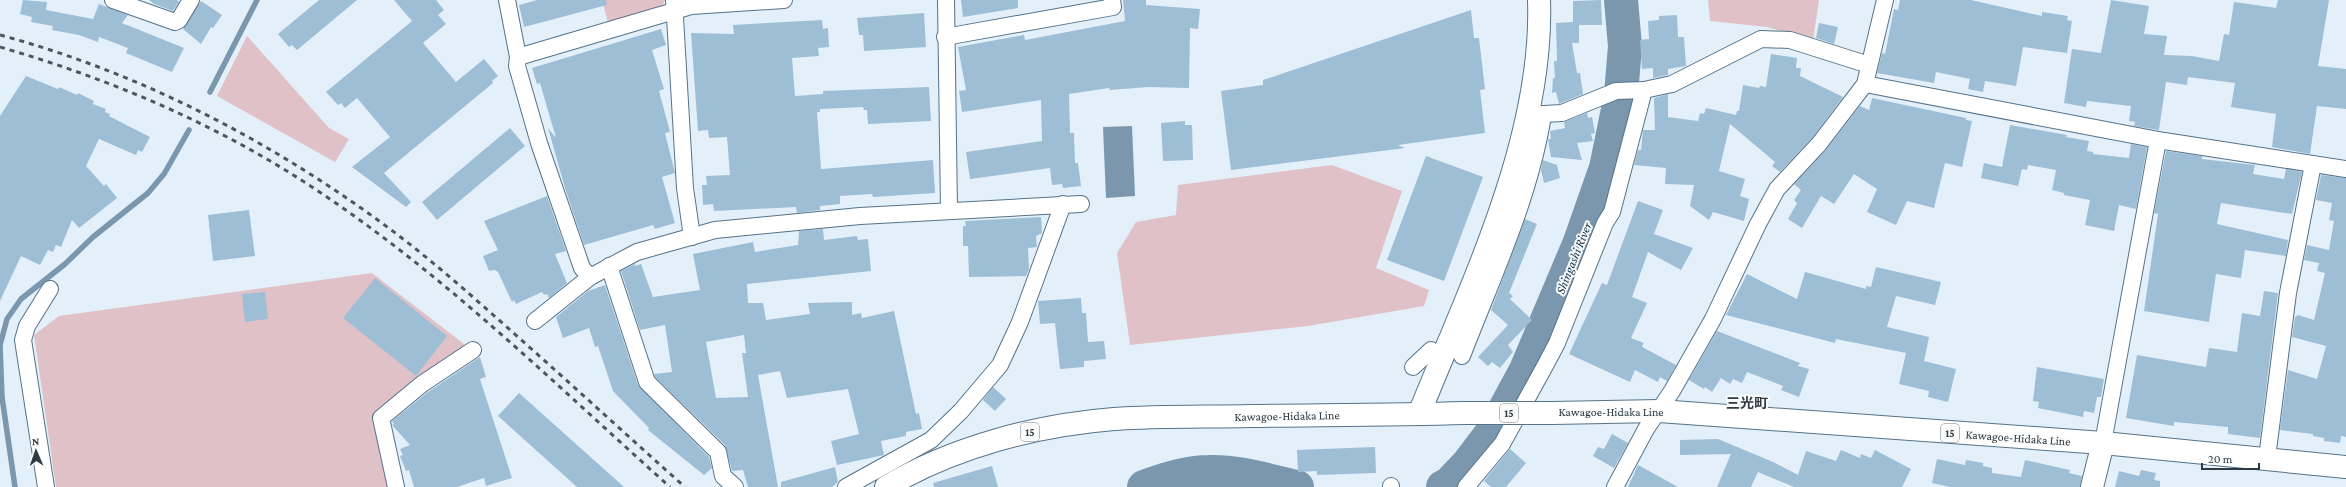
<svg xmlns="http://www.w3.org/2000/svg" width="2346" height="487" viewBox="0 0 2346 487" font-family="'Crimson Pro','Noto Sans JP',serif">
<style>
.green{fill:#e1c1c8}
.water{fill:#7a97ae}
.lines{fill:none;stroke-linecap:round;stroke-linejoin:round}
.stream{stroke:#7a97ae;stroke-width:5.5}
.river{stroke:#7a97ae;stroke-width:34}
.building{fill:#9ebed6;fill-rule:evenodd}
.street-casing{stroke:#557289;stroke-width:18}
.secondary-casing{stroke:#557289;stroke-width:24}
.primary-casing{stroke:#557289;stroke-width:24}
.street{stroke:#fff;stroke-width:16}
.secondary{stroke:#fff;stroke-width:22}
.primary{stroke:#fff;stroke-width:22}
.rail{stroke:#4a5761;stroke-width:3;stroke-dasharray:5 5;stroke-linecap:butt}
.primary-bridge-casing{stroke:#557289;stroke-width:24;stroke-linecap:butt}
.primary-bridge{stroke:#fff;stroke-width:22}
.labels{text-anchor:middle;stroke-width:4;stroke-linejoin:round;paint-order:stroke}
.shield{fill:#fbfbfb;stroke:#6b747b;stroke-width:1}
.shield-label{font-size:11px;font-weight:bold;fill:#2d3a44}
.street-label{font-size:12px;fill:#2d3a44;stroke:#fbfbfb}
.water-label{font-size:13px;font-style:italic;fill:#0b324b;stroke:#fbfbfb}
.quarter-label{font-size:14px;font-weight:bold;fill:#2d3a44;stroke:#fbfbfb}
</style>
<rect width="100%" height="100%" fill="#e3f0fa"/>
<g class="green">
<path d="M602 0H665L663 5 608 23Z"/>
<path d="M1708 0H1819L1813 40 1767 27 1710 21Z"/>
<path d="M247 36 329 128 349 139 335 162 217 96Z"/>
<path d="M1332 165 1402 191 1376 268 1429 290 1424 306 1308 326 1130 345 1117 253 1136 222 1176 215 1178 185Z"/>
<path d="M372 273 464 344 463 350 376 415 388 487H56L34 335 59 316Z"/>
</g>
<path class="water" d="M1132 126 1135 196 1106 198 1103 127Z"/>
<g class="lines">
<g class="stream">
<path d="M210 92 257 0"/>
<path d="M15 487 2 397 0 345 7 319 21 299 65 264 93 237 148 193 164 174 189 130"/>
</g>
<g class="river">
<path d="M1144 487C1165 479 1187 472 1209 472 1239 471 1269 481 1297 487"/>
<path d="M1443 487 1449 484 1468 464 1493 431 1526 370 1580 242 1606 168 1621 95 1625 46 1621 0"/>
</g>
</g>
<g class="building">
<path d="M23 0 47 2 46 10 93 19 99 4 128 15 122 23 184 48 172 72 126 53 128 48 99 37 98 42 79 35 52 30 53 26 31 22 32 17 20 14Z"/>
<path d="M149 0H177L179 2 173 11 154 4Z"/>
<path d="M319 0H357L297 50 292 45 289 47 278 34Z"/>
<path d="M394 0H436L444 10 438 15 446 24 423 43 456 82 484 59 498 76 492 81 493 83 384 173 411 202 406 207 352 167 390 137 357 98 345 108 341 103 338 105 326 92 412 21Z"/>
<path d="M537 0H606L607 5 524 27 519 5Z"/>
<path d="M961 0H1018V8L963 17Z"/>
<path d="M1123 0H1146V5L1200 9 1198 29 1190 28 1189 88 1148 87 1110 90 1109 88 1069 94 1070 133H1074L1075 163H1078L1081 186 1063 188 1062 184 1052 185 1050 168 970 179 966 152 1042 141 1041 100 962 112 959 91 966 90 958 47 1024 35 1025 40 1125 21Z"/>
<path d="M1601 0 1602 25H1579V43H1572L1577 73H1580L1583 94 1559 104 1556 92 1552 93 1553 78H1555L1554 61H1557L1556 23 1573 22V1Z"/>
<path d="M1900 0H1971L2042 16V12L2068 16 2067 20 2072 21 2067 53 2023 47 2016 86 1985 81 1983 92 1968 89 1970 79 1936 72 1934 83 1877 73 1882 53 1885 54 1894 9 1898 10Z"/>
<path d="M2111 0 2149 6 2144 34 2167 36 2164 55 2192 56 2219 61 2224 34 2229 35 2234 2 2276 8 2278 0H2329L2318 66 2346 69V109L2317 106 2310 154 2272 147 2276 114 2231 107 2235 83 2188 77 2187 85 2166 82 2159 130 2134 126 2135 122 2129 121 2131 106 2087 101 2086 107 2064 103 2072 49 2101 53Z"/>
<path d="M201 1 222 15 213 28 211 27 201 44 183 29Z"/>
<path d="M1471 10 1474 38H1479L1485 89 1480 90 1485 133 1398 145 1405 148 1231 170 1221 91 1263 85V80Z"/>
<path d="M924 13 926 47 864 51 863 35H859L857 18Z"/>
<path d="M1677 15 1678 37H1684L1686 66 1668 69V75L1653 78V68L1642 69 1640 40 1649 39 1648 21 1659 20V16Z"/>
<path d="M822 20 823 29 828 28 829 47 818 48 819 56 792 58 795 96 823 94V91L929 87 931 121 868 124 867 110H864L863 107 820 109V112H817L821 169 933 160 935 193 873 197 872 194 840 196V204L820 206V210L797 213 796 207 714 211 713 204 703 205 702 185H707L706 176 730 175 727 137 709 138 708 130 698 131 691 33 734 34 733 25Z"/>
<path d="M1819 23 1838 27 1834 44 1816 38Z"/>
<path d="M661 29 666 45 652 50 664 89 659 91 670 132 665 133 675 173 662 177 675 223 655 229 653 225 584 245 565 188 548 128 556 138 540 83 537 84 532 68Z"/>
<path d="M1771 54 1797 58 1796 68H1801L1800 76 1843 97 1812 138 1780 172 1772 166 1775 162 1730 124 1719 171 1745 179 1740 196 1749 199 1744 221 1713 212 1709 220 1690 206 1694 185 1665 184 1666 168 1634 165 1638 150H1641L1643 130H1655L1654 98 1668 94V117L1698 121 1700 113 1704 114 1706 108 1736 115 1737 111H1739L1743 85 1759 88 1760 86 1766 87Z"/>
<path d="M26 76 58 89 59 87 77 95 78 93 94 101 93 104 106 109 105 112 110 114 109 116 150 137 142 152 138 150 136 155 99 139 86 166 104 186 106 184 117 198 79 228 72 220 61 247 56 245 53 252 48 250 40 265 21 256 0 301V116Z"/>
<path d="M1872 98 1966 118V120L1972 121 1962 167 1945 163 1934 208 1907 201 1896 225 1867 212 1877 189 1854 174 1834 204 1821 196 1802 228 1788 219 1797 203 1794 200 1801 190 1794 184 1826 150 1860 106 1869 110Z"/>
<path d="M1587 113 1588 118 1592 117 1595 133 1591 134 1593 141 1577 143 1582 160 1551 157 1548 139H1551L1550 131 1565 128 1564 122Z"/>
<path d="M1185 121V125H1192L1193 160 1163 161 1161 123Z"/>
<path d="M2010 125 2067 135 2066 137 2089 141 2087 151 2093 152V154L2129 158 2131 144 2147 147 2136 209 2119 205 2114 231 2085 225 2090 200 2064 195V193L2052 190 2056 170 2028 165 2027 170 2022 169 2018 186 1981 178 1984 163 2002 167Z"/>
<path d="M510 128 525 146 437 220 422 202Z"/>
<path d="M2166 151 2202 156V159L2255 165 2253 174 2284 179 2286 169 2302 172 2292 214 2221 203 2217 224 2288 240 2286 256 2245 250 2241 278 2216 274 2209 322 2144 311 2158 214 2154 213Z"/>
<path d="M1426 156 1483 177 1444 281 1387 260Z"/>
<path d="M1543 160 1557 165 1560 178 1544 183 1541 170Z"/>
<path d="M2321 175 2346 178V437L2341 436 2340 443 2324 441V438L2313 436V434L2280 430 2288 370 2317 379 2326 346 2292 337 2295 317 2298 315 2314 320 2325 273 2317 271 2319 263 2304 260 2307 245 2329 250 2334 221 2329 220 2332 203 2316 200Z"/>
<path d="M547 196 566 251 555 254 567 283 549 298 547 294 544 295 542 292 516 304 514 300 512 302 498 272 495 270 489 271 483 256 498 250 484 221Z"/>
<path d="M1638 201 1663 210 1654 234 1693 248 1681 270 1648 252 1632 297 1647 303 1631 338 1644 343 1642 346 1644 348 1676 365 1667 381 1660 377 1658 382 1635 370 1630 382 1569 354 1602 283 1607 285Z"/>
<path d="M249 210 255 256 213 261 208 215Z"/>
<path d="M1041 217 1042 233 1036 236 1037 247 1028 248 1029 269 1026 276 969 277 968 246H963V226H966L965 221Z"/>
<path d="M1525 219 1537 224 1509 293 1513 296 1510 299 1532 320 1508 345 1513 352 1500 368 1492 362 1488 366 1478 357 1508 325 1491 310Z"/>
<path d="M823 229 824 240 857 236 858 240 868 239 871 271 747 284 748 303H763L766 320 810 314 808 303 852 302V315L861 313 862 318 894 311 916 414 919 413 922 429 906 432V436L881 441 884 455 837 465 831 441 859 434 848 389 787 398 780 371 758 375 778 487H748L743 470 732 471 725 445 655 377 654 374 672 372 665 325 640 330 621 271 635 264V266L641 264 653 297 700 290 693 254 753 242 755 252 798 245 799 231ZM744 335 746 353H742L748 397 716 398 706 342Z"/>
<path d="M1876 267 1941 282 1935 305 1896 296 1887 327 1929 337 1924 361 1956 369 1948 402 1928 397 1929 391 1899 384 1906 353 1836 339 1835 343 1726 315 1747 274 1797 299 1805 272 1866 289V286L1871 287Z"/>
<path d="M375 278 447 336 416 376 343 318Z"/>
<path d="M605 285 638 385 709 457 712 468 704 475 648 430 649 428 613 391 598 346 595 347 589 328 563 338 556 317 588 291Z"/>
<path d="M2264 291 2278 293 2260 438 2228 434V427L2174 422V426L2126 418 2137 355 2206 367 2209 348 2237 352 2242 313 2260 316Z"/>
<path d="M265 292 268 319 245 322 242 294Z"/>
<path d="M1081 298 1082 313H1086L1088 342 1104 341 1106 359 1084 361V367L1060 369 1055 323 1040 324 1038 301Z"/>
<path d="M1717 331 1800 363 1798 366 1809 369 1799 397 1781 390 1783 386 1747 372 1742 383 1733 379 1730 384 1721 378 1712 392 1705 387 1704 389 1689 380Z"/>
<path d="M480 357 486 377 480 379 512 478 486 486 484 478 457 487H414L409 470 406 471 400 456 403 455 400 449 410 445 392 425 394 424 392 421 428 392Z"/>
<path d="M2037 367 2104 379 2101 397H2097L2094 413 2084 411 2083 417 2038 408 2039 402 2033 401Z"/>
<path d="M993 387 1006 399 995 411 983 400Z"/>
<path d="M519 393 624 487H577L498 416Z"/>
<path d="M1612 434 1628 443 1614 468 1593 456 1598 447 1604 449Z"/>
<path d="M1718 439 1773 462 1798 475 1806 451 1836 461 1841 450 1860 458 1861 454 1871 458 1875 450 1911 469 1902 487H1794L1758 472 1751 487H1717L1731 454 1680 455V440Z"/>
<path d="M1375 447 1376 473 1317 475V471L1298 472 1297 450Z"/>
<path d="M1510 449 1526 463 1506 487H1491L1484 481Z"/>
<path d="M1937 459 1965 465 1966 460 1983 463V466L1992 468V473L2021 477 2025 460 2070 470 2069 473 2082 476 2080 487H1950L1932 483Z"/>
<path d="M1638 465 1678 487H1628Z"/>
<path d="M992 466 998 487H934L933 483Z"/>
<path d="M835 467 838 482 832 487H781V482Z"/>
<path d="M2141 470 2156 473 2154 480 2160 481V487H2115L2119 471 2139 476Z"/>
</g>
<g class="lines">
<defs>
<g id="street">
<path d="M113 0 175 22 179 20 191 0"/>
<path d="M507 0 518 57"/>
<path d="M674 0 685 188 692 237"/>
<path d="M946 0 949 210"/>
<path d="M945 37 1113 7 1112 0"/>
<path d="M1865 84 2164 141 2346 169"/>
<path d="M1527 115 1562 113 1616 91 1644 90 1672 84 1761 39 1790 40 1869 65"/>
<path d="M609 266 647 382 718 452 723 476 735 487"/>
<path d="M590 277 582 268 539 143 517 66 518 57 691 6 784 0"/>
<path d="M535 321 590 277 637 252 715 230 860 216 1081 204"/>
<path d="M1462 356C1492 278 1530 198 1543 115"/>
<path d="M1413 367 1431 350"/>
<path d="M2103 443 2158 140"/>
<path d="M2267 458 2288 293 2313 164"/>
<path d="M1391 486V487"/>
<path d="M46 487 23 340 27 326 50 289"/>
<path d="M396 487 381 418 422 384 473 350"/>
<path d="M846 487 931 440 961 411 1000 365 1020 322 1063 204"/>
<path d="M1466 487 1502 444 1546 364 1557 343 1605 223 1612 212 1644 90"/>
<path d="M1615 487 1646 429 1672 391 1713 319 1758 224 1777 189 1819 144 1865 84 1885 0"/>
</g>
<g id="secondary">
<path d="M1419 414C1470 287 1544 139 1539 0"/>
<path d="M2092 487 2103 443"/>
</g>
<g id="primary">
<path d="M1552 413 1659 411 2103 443 2346 467"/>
<path d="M886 487C953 447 1037 425 1114 419 1159 416 1205 417 1250 416 1322 415 1393 415 1465 413"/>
</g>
</defs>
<use href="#street" class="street-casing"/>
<use href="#secondary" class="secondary-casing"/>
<use href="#primary" class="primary-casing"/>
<use href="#street" class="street"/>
<use href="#secondary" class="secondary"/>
<use href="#primary" class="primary"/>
<g class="rail">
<path d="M0 35C141 73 273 142 390 229 438 265 482 305 527 345 580 392 632 440 685 487"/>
<path d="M0 47C114 80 223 127 321 193 448 278 557 386 670 487"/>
</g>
<defs>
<path id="primary-bridge" d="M1465 413H1552"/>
</defs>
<use href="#primary-bridge" class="primary-bridge-casing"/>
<use href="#primary-bridge" class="primary-bridge"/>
</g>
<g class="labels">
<g class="shield">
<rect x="1500" y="404" width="18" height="18" rx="3"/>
<rect x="1021" y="423" width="18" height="18" rx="3"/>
<rect x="1941" y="424" width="18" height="18" rx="3"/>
</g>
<g class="shield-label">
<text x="1509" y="417">15</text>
<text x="1030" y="436">15</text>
<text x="1950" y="437">15</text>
</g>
<g class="street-label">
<text x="1611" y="416">Kawagoe-Hidaka Line</text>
<text transform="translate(1287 416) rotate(-1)" y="4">Kawagoe-Hidaka Line</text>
<text transform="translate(2018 438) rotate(4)" y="4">Kawagoe-Hidaka Line</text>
</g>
<g class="water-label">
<text transform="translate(1573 258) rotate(-68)" y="5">Shingashi River</text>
</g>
<g class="quarter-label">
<text x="1747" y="408">三光町</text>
</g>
</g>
<g transform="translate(36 451) rotate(358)" stroke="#fbfbfb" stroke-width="3" paint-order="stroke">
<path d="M0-3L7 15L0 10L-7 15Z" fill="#2d3a44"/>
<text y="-6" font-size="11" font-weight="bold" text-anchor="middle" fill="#2d3a44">N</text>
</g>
<path d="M2202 463v6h57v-6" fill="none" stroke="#2d3a44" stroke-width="2"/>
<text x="2208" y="463" font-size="12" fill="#2d3a44" stroke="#fbfbfb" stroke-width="3" paint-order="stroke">20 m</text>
</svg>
